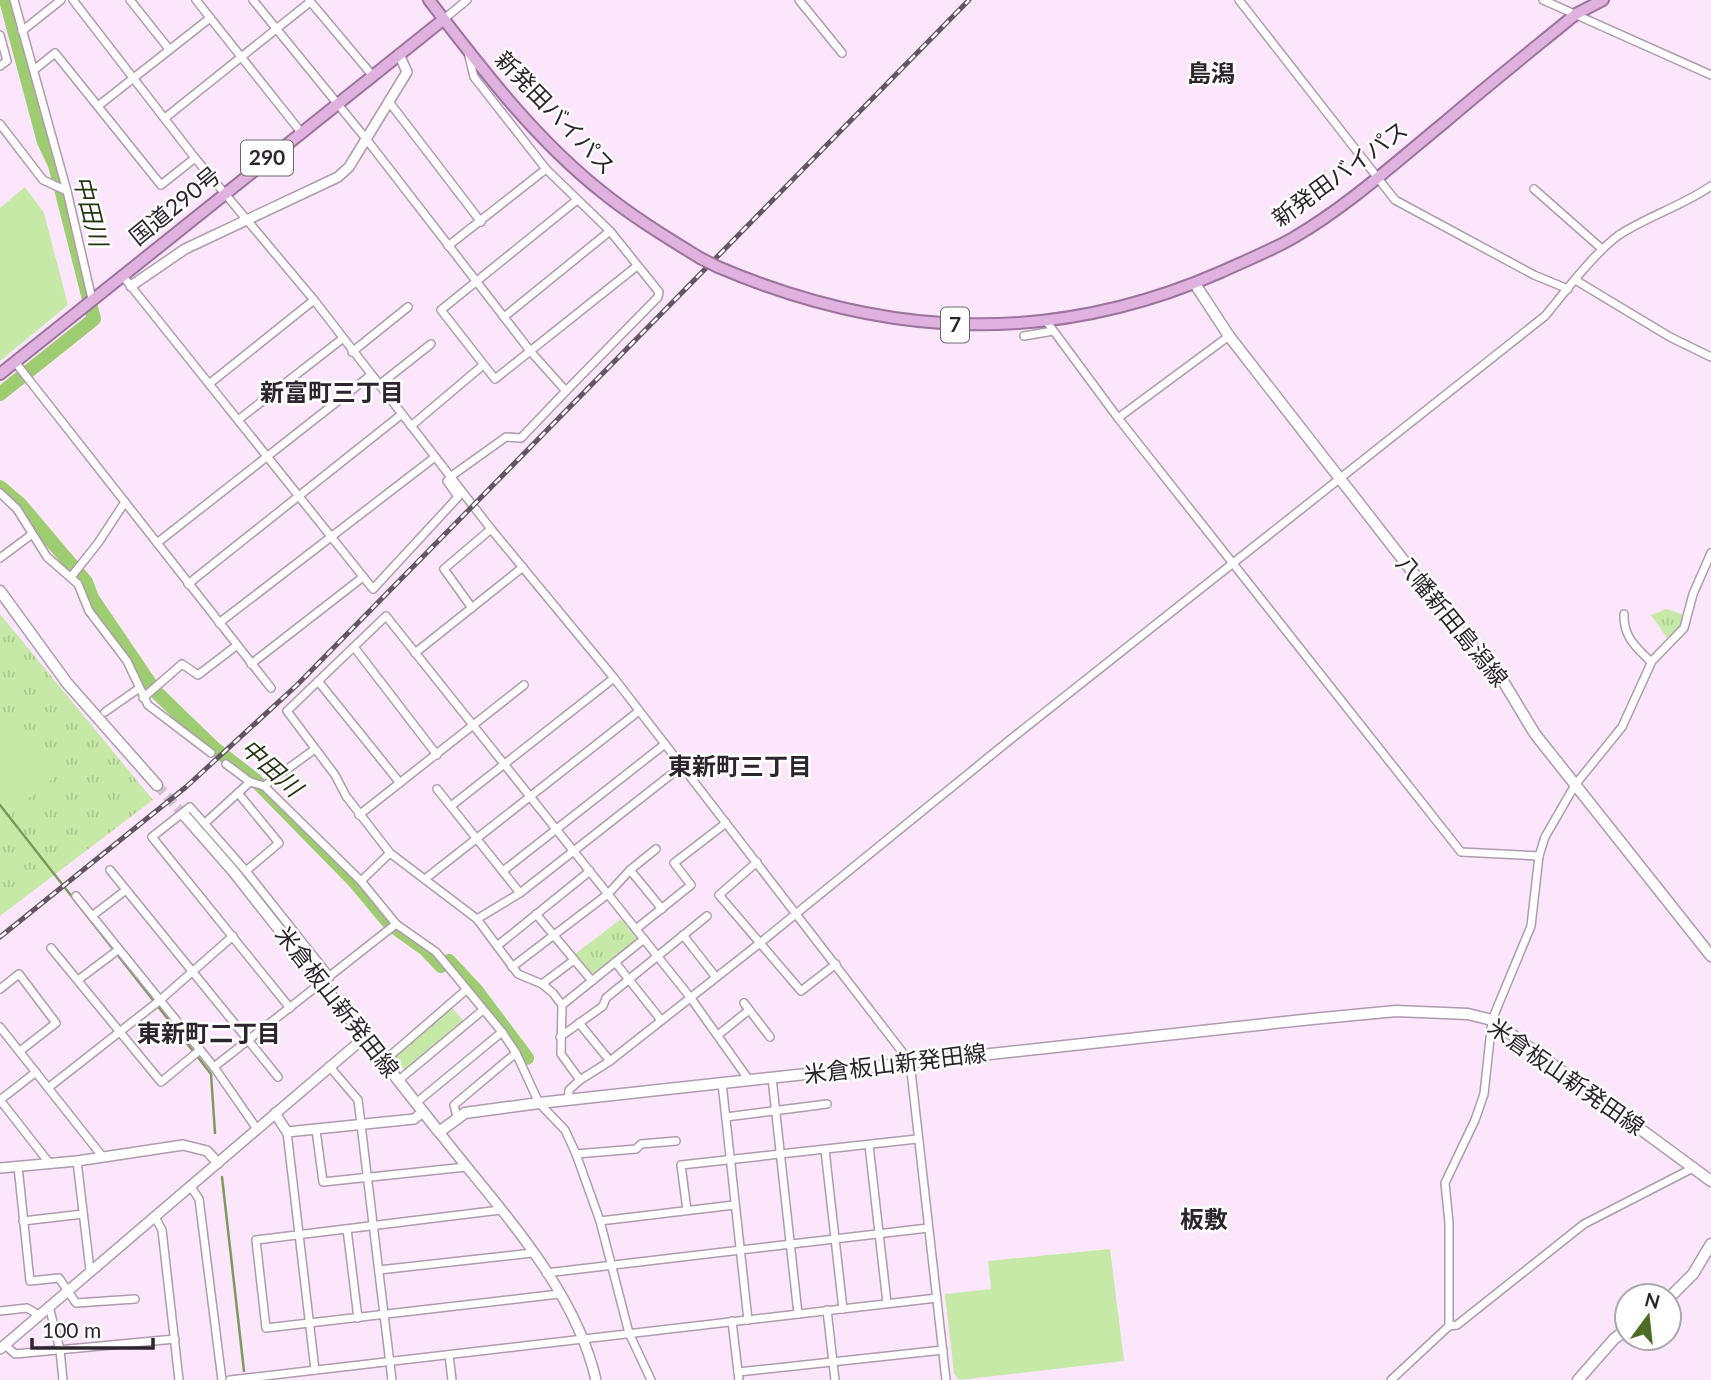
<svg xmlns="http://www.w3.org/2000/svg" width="1711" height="1380" viewBox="0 0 1711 1380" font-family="Lato,'Noto Sans JP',sans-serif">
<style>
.grass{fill:url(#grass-tufts)}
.garden{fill:#c7e9a7}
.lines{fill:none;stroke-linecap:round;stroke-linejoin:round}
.stream{stroke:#7c9a5d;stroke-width:2.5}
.river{stroke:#9ecc71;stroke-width:14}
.secondary-tunnel{stroke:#d3bfd3;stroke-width:10;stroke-dasharray:10 5;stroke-linecap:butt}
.minor-casing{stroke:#af9aae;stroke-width:10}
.tertiary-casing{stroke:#af9aae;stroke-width:12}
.secondary-casing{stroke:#af9aae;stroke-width:13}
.trunk-casing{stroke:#9d749d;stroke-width:14}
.minor{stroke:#fff;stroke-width:7}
.tertiary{stroke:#fff;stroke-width:9}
.secondary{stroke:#fff;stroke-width:10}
.trunk{stroke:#e0b2e0;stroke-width:10}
.rail-casing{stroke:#615661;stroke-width:5}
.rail{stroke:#fff;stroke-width:2.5;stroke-dasharray:8;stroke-linecap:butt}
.trunk-bridge-casing{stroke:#9d749d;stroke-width:14;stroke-linecap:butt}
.trunk-bridge{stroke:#e0b2e0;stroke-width:10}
.labels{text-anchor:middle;stroke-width:5;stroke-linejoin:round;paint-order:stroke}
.shield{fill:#fff;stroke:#6c666c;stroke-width:2}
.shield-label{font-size:21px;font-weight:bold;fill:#2d252d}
.street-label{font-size:23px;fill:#2d252d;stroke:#fff}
.neighbourhood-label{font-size:24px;font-weight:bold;fill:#2d252d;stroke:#fff}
.water-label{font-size:24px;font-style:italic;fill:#253712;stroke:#fff}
</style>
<defs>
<pattern id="grass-tufts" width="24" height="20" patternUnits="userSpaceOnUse" patternTransform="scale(1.75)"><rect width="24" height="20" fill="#c7e9a7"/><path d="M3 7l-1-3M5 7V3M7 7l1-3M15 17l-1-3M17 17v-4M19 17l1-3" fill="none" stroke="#abc890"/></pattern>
</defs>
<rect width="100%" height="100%" fill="#fce6fc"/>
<g class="grass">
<path d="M1667 609 1687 616 1684 628 1670 642 1651 615Z"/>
<path d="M0 614 153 800 0 916Z"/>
<path d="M621 919 637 939 593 975 575 954Z"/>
<path d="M451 1007 465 1022 405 1071 394 1057Z"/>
</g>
<g class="garden">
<path d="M25 187 44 213 68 305 0 361V208Z"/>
<path d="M0 710 55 777 0 821Z"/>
<path d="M1110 1249 1124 1361 959 1380 954 1374 945 1294 991 1289 988 1261Z"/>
</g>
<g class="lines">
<g class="stream">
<path d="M0 805 211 1074 215 1133"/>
<path d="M222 1177 244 1371"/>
</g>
<g class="river">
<path d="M0 394 94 319 55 165 44 142 6 0"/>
<path d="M0 487 20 504 86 582 92 598 155 691 214 748 254 779 355 882 389 923 425 949 441 966 449 961 476 990 527 1058"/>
</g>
<path class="secondary-tunnel" d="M157 785 184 815"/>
<defs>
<g id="minor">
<path d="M14 0 67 191 92 299"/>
<path d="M73 0 195 158 314 300 491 529 614 678 910 1062 946 1380"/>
<path d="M130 0 169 49"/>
<path d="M196 0 300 131"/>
<path d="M309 0 372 75"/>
<path d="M799 0 842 53"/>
<path d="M1239 0 1395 200 1534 275 1568 289"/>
<path d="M1543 0 1711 75"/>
<path d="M444 19 467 0"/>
<path d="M22 31 61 0"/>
<path d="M0 35 7 61 0 66"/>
<path d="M468 52 474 77 546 169 610 231 659 292 658 297 566 391"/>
<path d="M34 70 55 53 161 185 195 158"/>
<path d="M390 103 481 222"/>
<path d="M98 106 210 18"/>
<path d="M165 118 310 2"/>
<path d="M0 124 43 180 67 191"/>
<path d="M1534 189 1602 249"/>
<path d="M577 200 441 310 495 379 637 266"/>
<path d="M448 246 546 169"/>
<path d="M122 275 373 589 458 497 447 481 450 477 506 437 521 438 566 391 531 352 367 140 253 0"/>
<path d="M1577 281 1670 337 1711 357"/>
<path d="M504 317 610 231"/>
<path d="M1047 322 1118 418 1461 852 1539 856"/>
<path d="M1024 336 1053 331"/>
<path d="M352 352 408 307"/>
<path d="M15 362 271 688"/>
<path d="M209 384 314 300"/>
<path d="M379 385 431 344"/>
<path d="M1118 418 1229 336"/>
<path d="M238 420 342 339"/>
<path d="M411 426 482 366"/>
<path d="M0 493 17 509 47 557 78 584 89 611 127 661 148 705 211 753"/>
<path d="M157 543 371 375"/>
<path d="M0 558 31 535"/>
<path d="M71 577 98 543 125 502"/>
<path d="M188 584 402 414"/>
<path d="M472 608 444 569 491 529"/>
<path d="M1624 614C1623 637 1636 647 1651 662"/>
<path d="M219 623 435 457"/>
<path d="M354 647 437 755"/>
<path d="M415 653 523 567"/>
<path d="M251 664 363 577"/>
<path d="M318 681 400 783"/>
<path d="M143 698 182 664 198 675 236 646"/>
<path d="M105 712 138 689"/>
<path d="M226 764 250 782 264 786 361 881 396 924 436 952 502 1032 516 1053 539 1103 565 1130 576 1154 600 1221 629 1333 651 1380"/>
<path d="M264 786 315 749"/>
<path d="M437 789 520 893"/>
<path d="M238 793 279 843 246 871"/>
<path d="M451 806 614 678"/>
<path d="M359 815 524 685"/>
<path d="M205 823 250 782"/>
<path d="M757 862 719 895 801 991 836 964"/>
<path d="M110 870 278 1077"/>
<path d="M630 870 662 909"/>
<path d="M503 871 665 744"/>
<path d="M425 879 639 711"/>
<path d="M361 881 390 853"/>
<path d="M76 896 214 1067 257 1129"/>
<path d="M536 914 592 981"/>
<path d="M92 916 126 890"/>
<path d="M477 919 520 893 682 766"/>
<path d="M636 929 691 885 674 863 726 823"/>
<path d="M683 935 715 976"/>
<path d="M497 946 590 871"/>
<path d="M51 948 161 1082 200 1050"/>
<path d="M615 962 661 1020"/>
<path d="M512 967 608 894 630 870 656 849"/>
<path d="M78 980 118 950"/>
<path d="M542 984 574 960"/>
<path d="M0 989 19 974 56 1023 20 1051"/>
<path d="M744 1003 770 1037"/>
<path d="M562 1005 644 939"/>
<path d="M290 1008 152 837 190 807 246 871 330 977"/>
<path d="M579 1023 610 1061"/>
<path d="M0 1027 102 1156"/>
<path d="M718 1035 749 1010"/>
<path d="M560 1037 603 1006 606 998 707 916"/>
<path d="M384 1061 466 990"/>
<path d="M329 1066 358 1100 392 1380"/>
<path d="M214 1067 396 924"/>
<path d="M36 1072 0 1100 50 1164"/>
<path d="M772 1078 798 1314"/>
<path d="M399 1080 483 1010"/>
<path d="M580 1080 561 1054 562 1005 553 993 542 984 518 974 477 919 390 853 346 796 335 775 287 711 386 616 690 997 749 1080"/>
<path d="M722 1083 748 1320"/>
<path d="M48 1088 159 1001 233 936"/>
<path d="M568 1100 569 1090 580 1080 610 1061 760 943 1011 739 1545 316C1565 292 1594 253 1619 235 1648 216 1682 206 1711 186"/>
<path d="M416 1103 502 1032"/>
<path d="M457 1117 454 1105 516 1053"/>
<path d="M726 1117 827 1104"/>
<path d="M316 1130 323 1182 466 1167"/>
<path d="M287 1132 315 1370"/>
<path d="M869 1145 887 1303"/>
<path d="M825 1150 843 1309"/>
<path d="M576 1154 636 1149 641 1144 676 1141"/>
<path d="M77 1161 90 1270"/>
<path d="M18 1166 30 1281 59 1278 76 1303 135 1299"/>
<path d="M191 1187 199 1199 222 1380"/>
<path d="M500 1210 256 1240 266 1328 559 1294"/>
<path d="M687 1210 681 1165 917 1139"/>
<path d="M155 1217 162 1230 179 1380"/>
<path d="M23 1221 83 1214"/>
<path d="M600 1221 734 1205"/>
<path d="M347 1229 358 1318"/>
<path d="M379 1270 532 1253"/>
<path d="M546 1273 928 1228"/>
<path d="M49 1306 60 1350 63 1380"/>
<path d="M827 1310 835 1380"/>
<path d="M0 1311 27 1308 39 1315"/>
<path d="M732 1321 739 1380"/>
<path d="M1449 1326 1457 1325 1584 1224 1693 1168"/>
<path d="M5 1345 15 1354 175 1339"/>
<path d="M449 1355 452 1380"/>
<path d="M738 1372 943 1350"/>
<path d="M230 1380 937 1298"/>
<path d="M1391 1380 1449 1326V1223L1445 1183 1475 1120 1484 1094 1492 1020 1531 926 1539 856 1545 837 1575 785 1622 727 1652 661 1684 628 1693 594 1711 553"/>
</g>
<g id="tertiary">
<path d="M131 286 185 249 338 177 349 167 407 72 399 54"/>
<path d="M275 1113 287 1132 414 1119 423 1112"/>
<path d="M439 1132C497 1207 574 1285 596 1380"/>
<path d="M0 1168 77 1161 183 1145 207 1151 218 1163"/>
<path d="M0 1349 365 1037"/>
</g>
<g id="secondary">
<path d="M1195 284 1229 336 1453 624 1503 681 1535 734 1711 956"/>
<path d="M0 591 67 683 157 785"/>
<path d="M184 815 233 871 439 1132 465 1113 539 1103 1312 1019 1396 1011 1468 1014 1492 1020 1711 1181"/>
<path d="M1669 1298 1693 1274 1711 1244"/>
<path d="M1578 1380 1614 1339 1627 1329"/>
</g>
<g id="trunk">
<path d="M429 0C482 69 534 138 602 192 633 217 666 237 700 258"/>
<path d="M718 267C887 339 1052 346 1221 272 1245 261 1270 251 1293 238 1348 206 1396 162 1445 122 1488 85 1532 50 1576 14L1603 0"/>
<path d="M0 374 444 19"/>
</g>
</defs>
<use href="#minor" class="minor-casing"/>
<use href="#tertiary" class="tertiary-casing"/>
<use href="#secondary" class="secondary-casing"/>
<use href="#trunk" class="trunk-casing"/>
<use href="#minor" class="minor"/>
<use href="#tertiary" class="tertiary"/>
<use href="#secondary" class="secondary"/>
<use href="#trunk" class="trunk"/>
<defs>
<path id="rail" d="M0 937 186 787 297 685 969 0"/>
</defs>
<use href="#rail" class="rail-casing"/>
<use href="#rail" class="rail"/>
<defs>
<path id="trunk-bridge" d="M700 258 718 267"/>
</defs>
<use href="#trunk-bridge" class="trunk-bridge-casing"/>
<use href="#trunk-bridge" class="trunk-bridge"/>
</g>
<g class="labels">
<g class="shield">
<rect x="241" y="140.5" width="52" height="35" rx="5"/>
<rect x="941" y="307.5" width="28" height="35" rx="5"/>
</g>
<g class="shield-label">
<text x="267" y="165">290</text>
<text x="955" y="332">7</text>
</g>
<g class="street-label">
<text transform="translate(555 113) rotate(46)" y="8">新発田バイパス</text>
<text transform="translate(1340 174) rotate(-36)" y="8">新発田バイパス</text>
<text transform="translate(175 206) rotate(-39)" y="8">国道290号</text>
<text transform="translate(1452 621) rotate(51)" y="8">八幡新田島潟線</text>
<text transform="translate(337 1002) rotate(52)" y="8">米倉板山新発田線</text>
<text transform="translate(895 1064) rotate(-7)" y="8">米倉板山新発田線</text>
<text transform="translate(1566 1077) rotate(35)" y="8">米倉板山新発田線</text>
</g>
<g class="neighbourhood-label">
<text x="1211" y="82">島潟</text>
<text x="332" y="401">新富町三丁目</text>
<text x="740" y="775">東新町三丁目</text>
<text x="209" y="1042">東新町二丁目</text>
<text x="1204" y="1228">板敷</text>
</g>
<g class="water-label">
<text transform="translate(90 211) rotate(76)" y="8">中田川</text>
<text transform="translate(271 768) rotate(42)" y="8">中田川</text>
</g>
</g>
<g transform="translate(1648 1317) rotate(15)"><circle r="33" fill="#ffffff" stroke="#aba8ab" stroke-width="2"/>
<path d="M0-5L12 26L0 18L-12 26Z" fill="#4a6c24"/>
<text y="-10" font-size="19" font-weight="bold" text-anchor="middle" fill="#2d252d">N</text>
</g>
<path d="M32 1338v10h121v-10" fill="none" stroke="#2d252d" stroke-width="3.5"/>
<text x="42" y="1338" font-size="21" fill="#2d252d" stroke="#ffffff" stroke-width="5" paint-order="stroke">100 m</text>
</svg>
